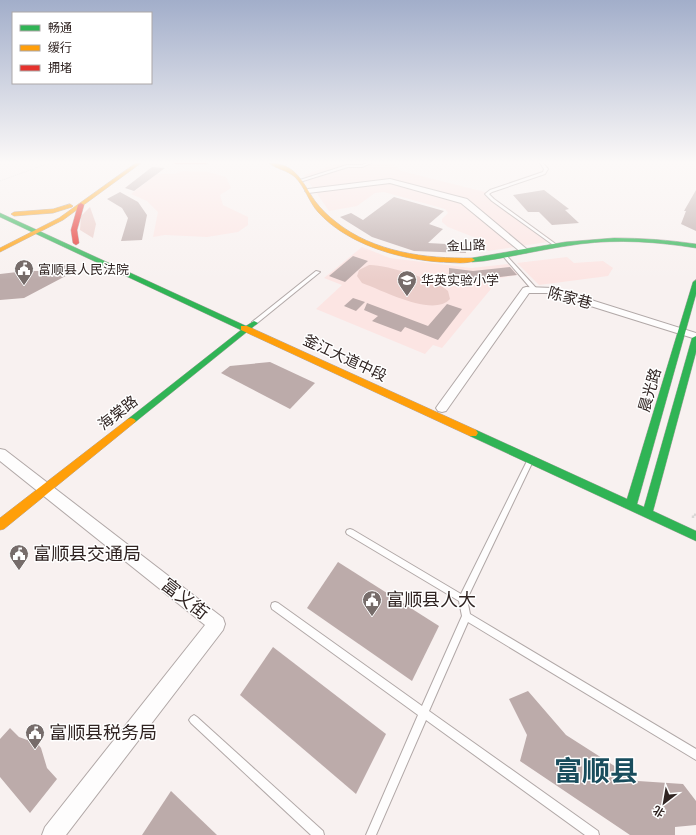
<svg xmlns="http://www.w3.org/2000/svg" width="696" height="835" viewBox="0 0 696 835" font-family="Mulish,'Noto Sans SC',sans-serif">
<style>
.built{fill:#fce5e3}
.green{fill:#ebceca}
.building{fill:#bcabaa}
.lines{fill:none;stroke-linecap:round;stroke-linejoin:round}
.lane-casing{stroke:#b1a8a7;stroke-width:2}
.street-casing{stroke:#b1a8a7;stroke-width:2}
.fast-casing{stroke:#b1a8a7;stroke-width:1}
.slow-casing{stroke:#b1a8a7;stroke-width:1}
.jam-casing{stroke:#b1a8a7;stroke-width:1}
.path-far1{stroke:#dad8d7;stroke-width:1;stroke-dasharray:1 1;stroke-linecap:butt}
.path{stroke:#dad8d7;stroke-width:2.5;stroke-dasharray:2.5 2.5;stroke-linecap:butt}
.lane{fill:#fefdfd;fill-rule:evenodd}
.street{fill:#fefdfd;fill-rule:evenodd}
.fast{fill:#30b455;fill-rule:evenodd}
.slow{fill:#ff9f0a;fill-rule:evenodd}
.jam{fill:#e5322d;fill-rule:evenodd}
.labels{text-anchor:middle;stroke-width:3;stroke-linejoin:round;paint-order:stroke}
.far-street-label{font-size:13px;fill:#302422;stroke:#fff}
.far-poi-label{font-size:13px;fill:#302422;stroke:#fff;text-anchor:start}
.street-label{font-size:15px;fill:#302422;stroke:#fff}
.near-poi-label{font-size:18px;fill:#302422;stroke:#fff;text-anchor:start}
.near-street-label{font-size:18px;fill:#302422;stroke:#fff}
.near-town-label{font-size:28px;font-weight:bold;fill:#194d5d;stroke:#fff}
</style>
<rect width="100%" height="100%" fill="#f8f1f0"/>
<g class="built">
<path d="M339 163 361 165 365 163H392L401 171 489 193 495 200 554 241 488 251 476 238 448 227 442 222V219L448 213 445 209 384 192 375 193 357 206 329 211 304 175Z"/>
<path d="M183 171 208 172 226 177 231 188 220 195 223 205 248 217V225L238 232 207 237 165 235 153 237 158 212 147 201 131 194 157 174H174Z"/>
<path d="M362 247 390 258 471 268 508 264 518 275 500 278 442 348 433 345 425 354 316 309 342 285 324 278Z"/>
<path d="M567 257 574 263 603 261 613 268 608 276 539 285 517 263Z"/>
</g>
<g class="green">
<path d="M90 207 96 224 93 238 80 230 81 216Z"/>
<path d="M369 265C384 264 437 280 448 291L450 299C434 317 386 292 367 285L362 283 357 276 359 270Z"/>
</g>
<g class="building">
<path d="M152 167 165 168 134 191 125 188Z"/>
<path d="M544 190 569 209 565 210 579 223 552 225 539 212H528L513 195Z"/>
<path d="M696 190V231L681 224 686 211H684Z"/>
<path d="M120 192 138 202 147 215 142 240 121 241 128 218 122 208 107 199Z"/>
<path d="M394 197 444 211 429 224 443 229 428 243 465 245 466 253 414 251 372 237 340 217 351 213 363 220Z"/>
<path d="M353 256 368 261 345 282 329 276Z"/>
<path d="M63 263 77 270 24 298 0 300V274L26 271H48Z"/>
<path d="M510 267 517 275 476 280 453 278 449 275V268L473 271Z"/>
<path d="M353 298 365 302 356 311 344 306Z"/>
<path d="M367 303 428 326 447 304 462 309 438 340 405 327 401 332 372 321 378 316 364 310Z"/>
<path d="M270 362 315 383 290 409 221 373 230 366Z"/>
<path d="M338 562 439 626 412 681 307 608Z"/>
<path d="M273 647 386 734 356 794 240 695Z"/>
<path d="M528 691 566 735 638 781 683 784 696 801V825L675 827V835H630L520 761 527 735 509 699Z"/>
<path d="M10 728 19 737 38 744 41 748 47 768 57 779 30 813 0 777V739Z"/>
<path d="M171 791 217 835H142Z"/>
</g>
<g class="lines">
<defs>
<g id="lane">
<path d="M367 163H371L362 167H348L303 181 300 180 347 165H362Z"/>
<path d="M540 163H543L548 169 545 174 492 192 489 194 494 199 557 245V247H556L492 201 485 194 490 190 543 172 544 169Z"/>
<path d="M503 254H505L537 289V291H533L503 256Z"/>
<path d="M316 271 320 272 256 324H252V322Z"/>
<path d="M530 458 532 459 533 461 467 599 470 614 696 749V760L468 622 429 711 598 831 599 835H585L426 720 376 835H366L418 715 272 609 271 606 272 603 275 602 278 603 422 706 462 616 459 601 347 534 346 532 347 530 350 529 353 530 461 594 528 459Z"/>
<path d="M194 715 197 717 323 831 324 835H311L191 723 189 720 191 717Z"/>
</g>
<g id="street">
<path d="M390 179 467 199 529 251 525 253H522L461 203 390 183 308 193 305 191 308 189Z"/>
<path d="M526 287 553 288 696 333V339L549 293H529L446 411 442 412 438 411 436 408 438 405 523 288Z"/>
<path d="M0 449 5 450 223 618 225 624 223 630 66 835H42L45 827 205 625 0 461Z"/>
</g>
<g id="fast">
<path d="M0 213 246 326 254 321 258 323 134 423H128L126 421 128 419 241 330 0 217Z"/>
<path d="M614 238C642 238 669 240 696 244V248C658 242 619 239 580 244 548 248 516 256 484 261L472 262 469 260 472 258 565 242Z"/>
<path d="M696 280V294L637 504 644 507 692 338 696 336V352L653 511 696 531V541L470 436 468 433 470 430H476L627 499 693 282Z"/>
</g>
<g id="slow">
<path d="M136 163H141L63 220 0 252V248L59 218Z"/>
<path d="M269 163C296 163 302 182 315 201 321 209 328 216 336 222 373 252 426 259 472 258L475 260C469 265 448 262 440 262 398 259 347 244 318 212 309 202 305 187 295 177 287 170 276 169 269 163Z"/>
<path d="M70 204 73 206 72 207 53 213 14 216 11 214 14 212 53 209Z"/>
<path d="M241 326H247L476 430 478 433 476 436H470L241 330Z"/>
<path d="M131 418 134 419 136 421 134 423 4 529 0 530V518L128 419Z"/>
</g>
<g id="jam">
<path d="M174 163H208L206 164H176Z"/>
<path d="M81 203 84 205 77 230 79 243 76 245 73 243 71 230 78 205Z"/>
</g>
</defs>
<use href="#lane" class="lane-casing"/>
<use href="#street" class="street-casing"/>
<use href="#fast" class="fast-casing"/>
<use href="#slow" class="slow-casing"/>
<use href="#jam" class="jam-casing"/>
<path class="path-far1" d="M0 181 49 163"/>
<path class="path" d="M693 518V514L696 515"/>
<use href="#lane" class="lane"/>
<use href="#street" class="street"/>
<use href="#fast" class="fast"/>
<use href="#slow" class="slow"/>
<use href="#jam" class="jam"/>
</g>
<linearGradient id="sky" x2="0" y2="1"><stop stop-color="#a2aeca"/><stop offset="0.58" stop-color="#fcf9f8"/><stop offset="1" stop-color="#fcf9f8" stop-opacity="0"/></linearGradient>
<rect width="696" height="280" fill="url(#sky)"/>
<defs>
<symbol id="civic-pin" viewBox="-11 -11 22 30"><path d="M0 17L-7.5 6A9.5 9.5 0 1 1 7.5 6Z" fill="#766c6a" stroke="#fff"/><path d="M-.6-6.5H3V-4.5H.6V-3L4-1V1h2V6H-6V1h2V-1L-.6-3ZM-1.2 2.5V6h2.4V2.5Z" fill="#fff"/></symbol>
<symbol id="school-pin" viewBox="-11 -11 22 30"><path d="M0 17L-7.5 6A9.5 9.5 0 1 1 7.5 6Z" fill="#766c6a" stroke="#fff"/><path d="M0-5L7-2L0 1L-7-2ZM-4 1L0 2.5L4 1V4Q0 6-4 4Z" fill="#fff"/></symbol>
</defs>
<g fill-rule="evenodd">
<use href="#civic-pin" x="13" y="258" width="22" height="30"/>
<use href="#school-pin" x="396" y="269" width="22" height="30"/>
<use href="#civic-pin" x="8" y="543" width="22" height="30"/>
<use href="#civic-pin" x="361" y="589" width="22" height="30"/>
<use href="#civic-pin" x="24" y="722" width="22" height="30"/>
</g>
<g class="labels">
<g class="far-street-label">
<text transform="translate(466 245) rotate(-2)" y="5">金山路</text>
</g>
<g class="far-poi-label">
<text x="38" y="274">富顺县人民法院</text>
<text x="421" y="285">华英实验小学</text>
</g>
<g class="street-label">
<text transform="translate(570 298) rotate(15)" y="5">陈家巷</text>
<text transform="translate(345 358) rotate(25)" y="5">釜江大道中段</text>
<text transform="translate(650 390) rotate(-74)" y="5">晨光路</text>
<text transform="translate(118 413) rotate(-38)" y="5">海棠路</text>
</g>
<g class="near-poi-label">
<text x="33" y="560">富顺县交通局</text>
<text x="386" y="606">富顺县人大</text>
<text x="49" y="739">富顺县税务局</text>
</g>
<g class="near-street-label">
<text transform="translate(185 599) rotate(38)" y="6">富义街</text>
</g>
<g class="near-town-label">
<text x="596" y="781">富顺县</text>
</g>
</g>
<rect x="12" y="12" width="140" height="72" fill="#ffffff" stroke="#aca7a7"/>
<rect x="20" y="25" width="20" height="6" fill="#30b455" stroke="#aca7a7"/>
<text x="48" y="32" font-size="12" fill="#302422">畅通</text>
<rect x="20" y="45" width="20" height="6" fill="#ff9f0a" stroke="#aca7a7"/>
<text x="48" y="52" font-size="12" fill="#302422">缓行</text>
<rect x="20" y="65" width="20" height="6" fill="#e5322d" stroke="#aca7a7"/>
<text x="48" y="72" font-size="12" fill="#302422">拥堵</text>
<g transform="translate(664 803) rotate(211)" stroke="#ffffff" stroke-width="3" paint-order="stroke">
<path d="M0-3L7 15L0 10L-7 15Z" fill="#302422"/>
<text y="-6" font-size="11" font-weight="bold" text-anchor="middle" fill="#302422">北</text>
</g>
</svg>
